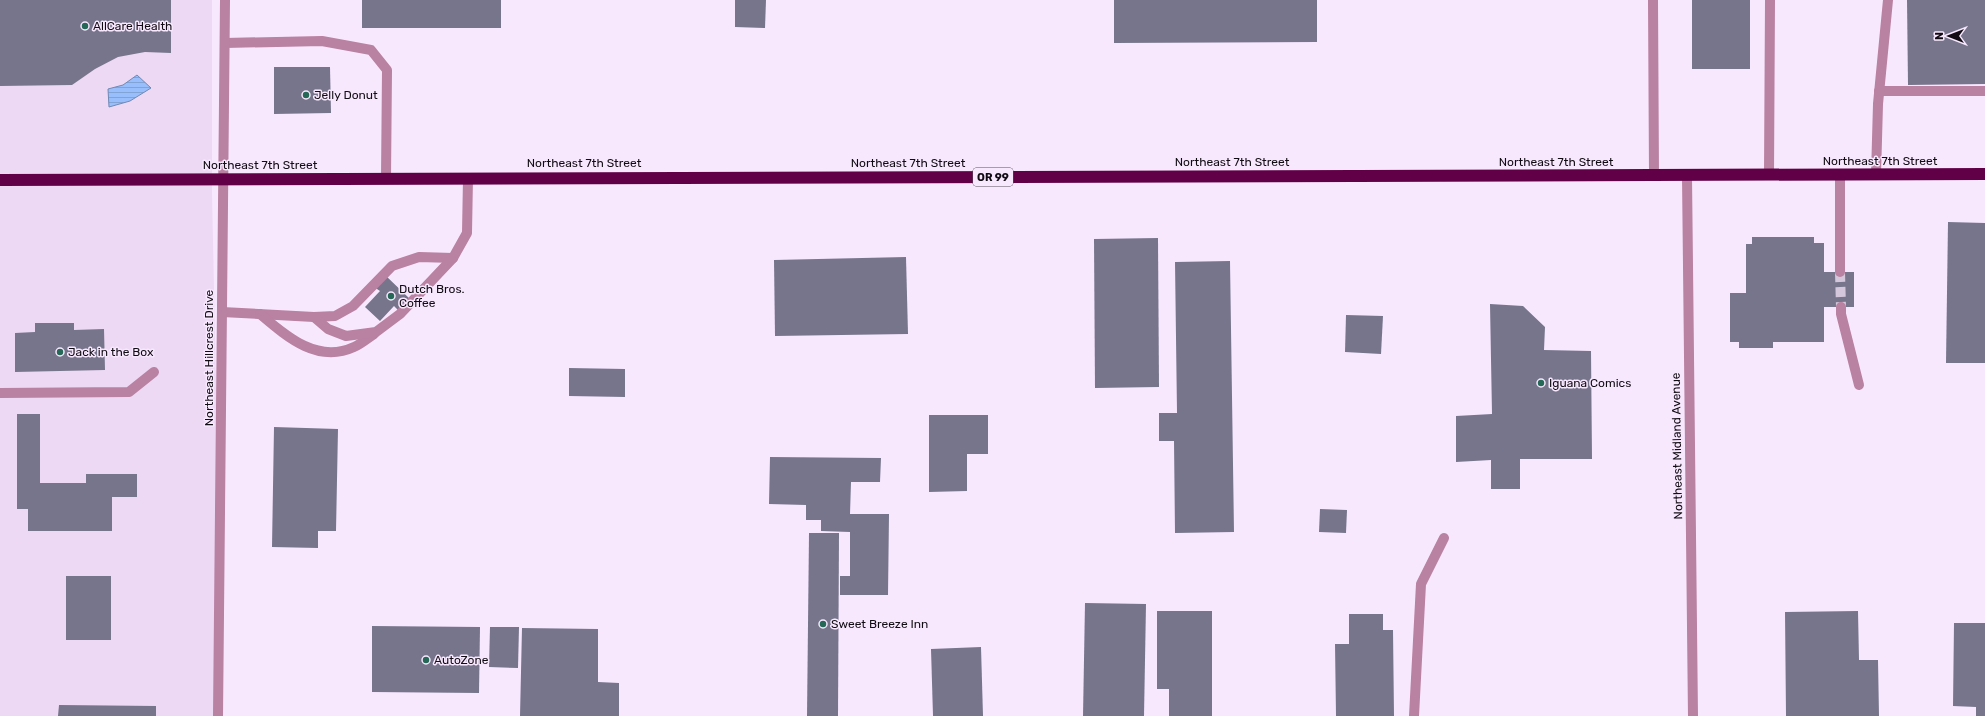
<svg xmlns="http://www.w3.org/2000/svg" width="1985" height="716" viewBox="0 0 1985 716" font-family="Rubik,sans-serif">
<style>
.built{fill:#edd9f4}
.water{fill:url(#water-rules);stroke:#7089b5}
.building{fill:#76758b}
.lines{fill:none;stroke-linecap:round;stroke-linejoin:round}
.minor-tunnel{stroke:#d5c7db;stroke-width:10;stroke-dasharray:10 5;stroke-linecap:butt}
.minor{stroke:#b981a2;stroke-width:10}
.highway{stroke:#610047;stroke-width:12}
.poi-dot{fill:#266858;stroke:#f8e8fe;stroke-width:1.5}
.labels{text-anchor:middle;stroke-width:3;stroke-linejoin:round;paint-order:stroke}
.shield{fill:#f8e8fe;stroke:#564e5a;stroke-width:1}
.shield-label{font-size:11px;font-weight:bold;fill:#110c13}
.poi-label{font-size:12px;fill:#110c13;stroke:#f8e8fe;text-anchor:start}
.street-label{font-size:12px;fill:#110c13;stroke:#f8e8fe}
</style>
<defs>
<pattern id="water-rules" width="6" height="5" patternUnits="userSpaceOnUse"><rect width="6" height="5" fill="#98bffb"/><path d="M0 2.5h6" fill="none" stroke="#82a3d6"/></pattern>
</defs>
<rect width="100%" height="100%" fill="#f8e8fe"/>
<path class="built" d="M0 0H212V193L223 716H0Z"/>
<path class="water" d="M137 75 151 88 130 101 109 107 108 89 123 85Z"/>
<g class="building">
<path d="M0 0H171V53L145 52 118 57 95 69 72 85 0 86Z"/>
<rect x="362" y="0" width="139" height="28"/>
<path d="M735 0H766L765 28 735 27Z"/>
<path d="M1114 0H1317V42L1114 43Z"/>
<rect x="1692" y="0" width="58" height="69"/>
<path d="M1907 0H1985V84L1908 85Z"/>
<path d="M274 67H330L331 113 274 114Z"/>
<path d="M1948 222 1985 223V363H1946Z"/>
<path d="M1752 237H1814V243H1824V272H1854V307H1824V342H1773V348H1739V342H1730V293H1746V244H1752Z"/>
<path d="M1158 238 1159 387 1095 388 1094 239Z"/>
<path d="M906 257 908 334 775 336 774 260Z"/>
<path d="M1230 261 1234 532 1175 533 1174 441H1159V413H1177L1175 262Z"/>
<path d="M385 275 411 300 400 312 394 306 380 321 365 307 380 291 374 287Z"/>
<path d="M1490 304 1523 306 1545 327 1544 350 1591 351 1592 459H1520V489H1491V460L1456 462V416L1492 414Z"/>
<path d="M1346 315 1383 316 1381 354 1345 352Z"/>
<path d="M35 323H74V330L104 329 105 370 15 372V333L35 332Z"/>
<path d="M569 368 625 369V397L569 396Z"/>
<path d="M17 414H40V483H86V474H137V497H112V531H28V509H17Z"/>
<path d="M929 415H988V454H967V491L929 492Z"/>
<path d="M274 427 338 429 336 531H318V548L272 547Z"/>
<path d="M770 457 881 458 880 482H851L850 514H889L888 595H840V576H850V532L821 531V520H806V505L769 504Z"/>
<path d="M1320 509 1347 510 1346 533 1319 532Z"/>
<path d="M809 533H839L838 716H807Z"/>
<rect x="66" y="576" width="45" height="64"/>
<path d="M1085 603 1146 604 1144 716H1083Z"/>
<path d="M1157 611H1212V716H1169V689H1157Z"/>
<path d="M1858 611 1859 660H1878L1879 716H1786L1785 612Z"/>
<path d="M1349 614H1383V630H1393L1394 716H1336L1335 644H1349Z"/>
<path d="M1954 623H1985V716H1976V707L1953 706Z"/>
<path d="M372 626 480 627 479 693 372 692Z"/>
<path d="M490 627H519L518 668 489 667Z"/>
<path d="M522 628 598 629V682L619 683V716H520Z"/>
<path d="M981 647 983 716H933L931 649Z"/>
<path d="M59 705 156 706V716H58Z"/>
</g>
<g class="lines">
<path class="minor-tunnel" d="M1840 272 1841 307"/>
<g class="minor">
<path d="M1653 0 1654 176"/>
<path d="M225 43 322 41 371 50 387 70 386 178"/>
<path d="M1879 91H1985"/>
<path d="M1769 175 1770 0"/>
<path d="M1840 175V272"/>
<path d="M1876 175 1878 104 1888 0"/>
<path d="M1687 176 1693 716"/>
<path d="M1841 307V314L1859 385"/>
<path d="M222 312 314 317 335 316 353 306 392 266 419 257 453 258"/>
<path d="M260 314C286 336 317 364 354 347 361 344 368 338 374 334"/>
<path d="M314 317 328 329 346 336 376 332 400 314 453 258 467 233 468 178"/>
<path d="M0 393 129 392 154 372"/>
<path d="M218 716 225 0"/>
<path d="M1414 716 1421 584 1444 538"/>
</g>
<path class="highway" d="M0 180 1985 174"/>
</g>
<g class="poi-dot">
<circle cx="85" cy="26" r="4"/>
<circle cx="306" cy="95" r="4"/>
<circle cx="391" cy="296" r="4"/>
<circle cx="60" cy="352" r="4"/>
<circle cx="1541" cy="383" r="4"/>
<circle cx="823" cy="624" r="4"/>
<circle cx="426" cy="660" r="4"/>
</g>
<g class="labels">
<rect class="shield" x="973" y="168" width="40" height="18" rx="3"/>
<g class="shield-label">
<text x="993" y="181">OR 99</text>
</g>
<g class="poi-label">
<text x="93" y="30">AllCare Health</text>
<text x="314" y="99">Jelly Donut</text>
<text x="399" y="293">Dutch Bros.<tspan x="399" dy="14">Coffee</tspan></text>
<text x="68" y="356">Jack in the Box</text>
<text x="1549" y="387">Iguana Comics</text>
<text x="831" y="628">Sweet Breeze Inn</text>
<text x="434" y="664">AutoZone</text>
</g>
<g class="street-label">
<text x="1880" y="165">Northeast 7th Street</text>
<text x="1232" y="166">Northeast 7th Street</text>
<text x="1556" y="166">Northeast 7th Street</text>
<text x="584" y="167">Northeast 7th Street</text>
<text x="908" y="167">Northeast 7th Street</text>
<text x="260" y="169">Northeast 7th Street</text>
<text transform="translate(209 358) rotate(-90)" y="4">Northeast Hillcrest Drive</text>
<text transform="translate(1677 446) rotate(-91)" y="4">Northeast Midland Avenue</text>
</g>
</g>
<g transform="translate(1949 36) rotate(270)" stroke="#f8e8fe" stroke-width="3" paint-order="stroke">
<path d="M0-3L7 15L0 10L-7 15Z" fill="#110c13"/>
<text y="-6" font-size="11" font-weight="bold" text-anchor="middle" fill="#110c13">N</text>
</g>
</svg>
